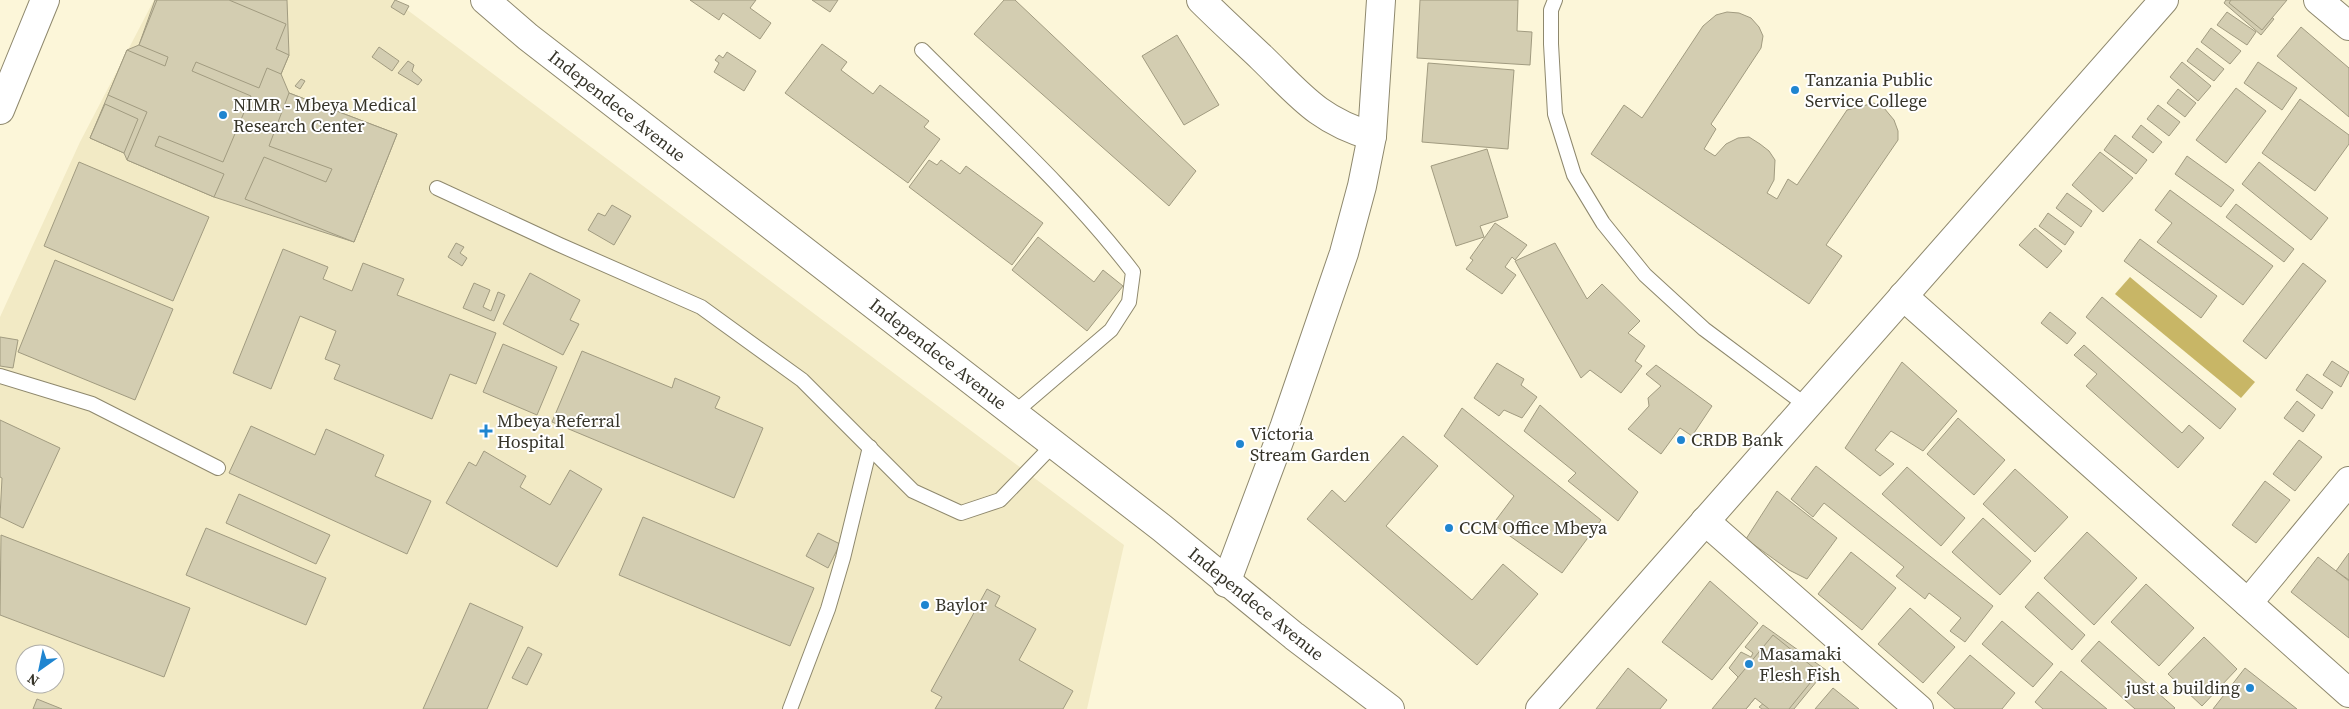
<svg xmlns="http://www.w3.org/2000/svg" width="2349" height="709" viewBox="0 0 2349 709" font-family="'Source Serif 4',serif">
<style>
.built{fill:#f2eac5;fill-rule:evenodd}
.forest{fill:#c8b666}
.building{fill:#d3cdb1;stroke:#a19b80}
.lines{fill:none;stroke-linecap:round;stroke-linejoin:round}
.service-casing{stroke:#8e886d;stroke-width:16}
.minor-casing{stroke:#8e886d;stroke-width:30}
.service{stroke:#fff;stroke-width:14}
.minor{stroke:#fff;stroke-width:28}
.poi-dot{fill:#1f85d0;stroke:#fff;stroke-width:2}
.labels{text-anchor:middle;stroke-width:4;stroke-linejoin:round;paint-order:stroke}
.poi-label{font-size:18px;fill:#353328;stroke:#fff;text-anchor:start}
.street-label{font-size:18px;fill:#353328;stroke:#fff}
</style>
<rect width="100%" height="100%" fill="#fcf6d9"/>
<path class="built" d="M154 0H394L1124 545 1087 709H0V317L80 142ZM25 654H55V684H25Z"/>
<path class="forest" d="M2130 277 2255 382 2241 398 2115 294Z"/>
<g class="building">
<path d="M155 0H287L289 55 281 74 289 93 397 134 354 242 214 197 127 160 124 153 90 138 127 50 139 45Z"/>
<path d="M157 0H229L286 24 276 49 289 55 281 74 267 68 259 88 196 62 192 71 251 96 223 162 159 136 155 146 224 174 214 197 127 160 147 112 108 95 127 50 165 66 168 57 139 45Z"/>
<path d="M395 0 409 6 404 15 391 7Z"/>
<path d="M690 0H756L750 8 771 23 760 39 723 13 719 20Z"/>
<path d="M812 0H838L830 12Z"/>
<path d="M1004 0H1015L1196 171 1169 206 974 34Z"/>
<path d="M1420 0H1518L1517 31 1532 32 1530 65 1417 58Z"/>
<path d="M2226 0H2283L2270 16 2274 19 2261 35 2224 3Z"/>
<path d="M2231 0H2287L2262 30 2229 3Z"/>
<path d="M1727 12 1739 13 1751 18 1759 27 1763 36 1761 48 1711 124 1716 129 1704 149 1715 156 1726 144 1738 138 1749 137 1760 144 1769 151 1775 160 1774 180 1767 193 1777 199 1788 179 1797 185 1847 110 1874 103 1884 108 1894 120 1898 131V140L1826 245 1842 256 1809 304 1591 154 1624 105 1642 118 1703 26 1716 15Z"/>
<path d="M2227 12 2256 32 2247 45 2217 25Z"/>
<path d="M2301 27 2349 68V117L2277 56Z"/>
<path d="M2211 28 2241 51 2230 64 2201 42Z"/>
<path d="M1177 35 1219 105 1184 125 1142 56Z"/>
<path d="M822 44 847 62 841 70 873 94 880 85 929 121 924 127 940 139 908 183 785 93Z"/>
<path d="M379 47 399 61 392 71 372 57Z"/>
<path d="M2197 48 2224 69 2214 81 2187 61Z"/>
<path d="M727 52 756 71 744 91 714 72 719 63 715 60 719 55 723 58Z"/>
<path d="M408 61 414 65 412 71 422 80 418 85 398 73Z"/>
<path d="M2182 62 2211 86 2198 101 2170 77Z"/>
<path d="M2258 62 2297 88 2282 110 2244 83Z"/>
<path d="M1428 63 1514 70 1508 149 1422 142Z"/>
<path d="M301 79 305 81 300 89 295 86Z"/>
<path d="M2236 88 2266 111 2226 163 2196 140Z"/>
<path d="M2178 89 2196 103 2185 117 2167 103Z"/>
<path d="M289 93 397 134 354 242 245 199 264 157 326 182 332 169 269 146Z"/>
<path d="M2300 99 2349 135V144L2315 191 2262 153Z"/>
<path d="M105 104 138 119 124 153 90 138Z"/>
<path d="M2158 105 2180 122 2169 136 2147 119Z"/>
<path d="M2141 125 2162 142 2153 153 2132 137Z"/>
<path d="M2115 135 2147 160 2136 174 2104 150Z"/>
<path d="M1487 149 1508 217 1480 226 1484 237 1456 246 1431 166Z"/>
<path d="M2100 152 2133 178 2103 212 2072 185Z"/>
<path d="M2187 156 2234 190 2221 207 2175 174Z"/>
<path d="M929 160 937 165 941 160 960 174 966 166 1043 223 1012 265 909 187Z"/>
<path d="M79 162 209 217 173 301 44 246Z"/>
<path d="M2259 162 2328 218 2311 240 2242 184Z"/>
<path d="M2170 190 2273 266 2243 305 2157 242 2172 223 2155 210Z"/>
<path d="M2067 193 2092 211 2081 227 2056 208Z"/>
<path d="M2236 204 2294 249 2284 262 2226 217Z"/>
<path d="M612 205 631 216 614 245 588 230 598 213 605 216Z"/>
<path d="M2048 213 2074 232 2065 245 2039 226Z"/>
<path d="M1495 223 1527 245 1515 260 1512 257 1505 267 1516 275 1502 294 1466 269 1473 260 1470 258Z"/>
<path d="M2035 228 2062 251 2047 268 2019 245Z"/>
<path d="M1038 237 1094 282 1103 270 1123 286 1087 331 1012 270Z"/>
<path d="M2140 239 2217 296 2201 318 2124 261Z"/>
<path d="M456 243 464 247 460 253 467 258 462 266 448 257Z"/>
<path d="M1555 243 1587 299 1602 284 1640 321 1628 333 1645 346 1635 361 1642 366 1621 393 1590 370 1581 378 1515 261Z"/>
<path d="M283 249 328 267 323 279 352 291 363 263 404 279 397 295 496 333 476 384 450 374 432 419 334 379 340 365 325 359 336 331 300 316 271 389 233 373Z"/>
<path d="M55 260 173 309 135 400 18 352Z"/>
<path d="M2303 263 2326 281 2266 359 2243 341Z"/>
<path d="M530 273 580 300 570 320 579 324 563 355 503 324Z"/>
<path d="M474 283 490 290 483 307 491 311 498 292 505 295 494 321 463 308Z"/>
<path d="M2102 297 2236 409 2220 429 2086 317Z"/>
<path d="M2050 312 2076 333 2067 344 2041 323Z"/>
<path d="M0 337 18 340 13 368 0 366Z"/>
<path d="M503 344 557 367 537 415 483 392Z"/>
<path d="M2084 345 2182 433 2189 425 2204 438 2178 468 2086 386 2097 374 2074 355Z"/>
<path d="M582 351 672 388 675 378 720 397 715 408 763 428 734 498 552 422Z"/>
<path d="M2332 361 2349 372 2341 387 2323 375Z"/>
<path d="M1902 362 1957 411 1923 451 1891 431 1875 450 1894 464 1880 476 1845 448Z"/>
<path d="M1497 363 1524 379 1521 385 1537 397 1522 418 1504 410 1499 416 1474 398Z"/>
<path d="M1656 365 1712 406 1692 436 1680 428 1661 454 1628 429 1649 406 1648 398 1661 386 1646 374Z"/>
<path d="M2307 374 2333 392 2322 409 2296 390Z"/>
<path d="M2297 401 2315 415 2303 432 2284 418Z"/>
<path d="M1540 405 1638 492 1618 521 1568 481 1576 473 1524 431Z"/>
<path d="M1462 408 1601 520 1562 573 1493 524 1514 496 1444 436Z"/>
<path d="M1958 418 2005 460 1974 495 1927 454Z"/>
<path d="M0 420 60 448 23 528 0 517 2 478 0 477Z"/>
<path d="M251 426 315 455 326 429 384 455 375 476 431 501 407 554 229 473Z"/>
<path d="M1403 436 1438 466 1386 526 1472 600 1503 564 1538 594 1477 665 1307 519 1332 490 1345 502Z"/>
<path d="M2299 440 2322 457 2295 491 2273 474Z"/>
<path d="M484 451 526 476 520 487 550 505 570 470 602 489 557 567 446 503 469 462 476 466Z"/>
<path d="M1816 466 1993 606 1965 642 1950 631 1961 618 1929 593 1925 599 1896 576 1904 567 1824 503 1813 517 1791 499Z"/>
<path d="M1907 467 1965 518 1941 546 1882 494Z"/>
<path d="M2015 469 2068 517 2035 552 1983 504Z"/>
<path d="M2265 481 2290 500 2256 543 2232 525Z"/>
<path d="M1777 491 1837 538 1807 579 1789 570 1746 539Z"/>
<path d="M239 494 330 535 316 564 226 523Z"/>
<path d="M643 517 814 588 790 646 619 575Z"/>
<path d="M1983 518 2031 561 2000 595 1952 552Z"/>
<path d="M206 528 326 578 306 625 186 575Z"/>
<path d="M2087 532 2137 578 2094 625 2044 578Z"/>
<path d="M818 533 840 544 828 568 806 556Z"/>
<path d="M1 535 190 608 164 677 0 615Z"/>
<path d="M1851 552 1896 588 1862 630 1818 594Z"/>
<path d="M2349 553V580L2336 571Z"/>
<path d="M2318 557 2349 581V638L2291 592Z"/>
<path d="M1710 581 1758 623 1712 680 1662 642Z"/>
<path d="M2146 584 2194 628 2159 666 2111 622Z"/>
<path d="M987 589 1000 596 995 606 1036 629 1019 660 1073 691 1063 709H935L942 697 931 691Z"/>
<path d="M2038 592 2085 635 2072 650 2025 607Z"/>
<path d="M470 603 523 627 487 709H423Z"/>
<path d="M1910 608 1955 647 1923 683 1878 644Z"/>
<path d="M2002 621 2053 664 2033 687 1982 644Z"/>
<path d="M1763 625 1826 670 1794 709H1762L1759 707 1765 702 1755 698 1746 709H1741L1726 699 1738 677 1729 668 1741 652 1751 657 1753 653 1745 647Z"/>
<path d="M1773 635 1819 672 1789 709H1769L1755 698 1746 709H1712Z"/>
<path d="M2204 637 2237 669 2202 706 2168 674Z"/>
<path d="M2099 641 2175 708 2174 709H2135L2081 661Z"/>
<path d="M528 647 542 654 527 685 512 678Z"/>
<path d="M1970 655 2015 693 2002 709H1955L1937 693Z"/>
<path d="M1628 668 1667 700 1660 709H1596Z"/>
<path d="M2245 668 2297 709H2213Z"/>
<path d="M2061 671 2107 709H2043L2035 702Z"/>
<path d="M1833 688 1859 709H1815Z"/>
<path d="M37 699 62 709H33Z"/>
</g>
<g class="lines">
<defs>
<g id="service">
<path d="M1555 0 1551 10V44L1555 114 1574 175 1603 223 1645 275 1704 329 1807 406"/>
<path d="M922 50C994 122 1071 191 1133 272L1129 302 1111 330 1014 413"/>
<path d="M437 188 560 245 701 307 802 380 913 491 961 513 1000 500 1053 445"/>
<path d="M0 376 92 404 218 468"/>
<path d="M790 709 828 609 843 558 870 447"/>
</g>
<g id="minor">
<path d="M485 0 528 37 1162 528 1294 636 1390 709"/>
<path d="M1201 0C1221 20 1242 39 1262 58 1300 95 1318 120 1372 136"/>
<path d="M2318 0 2349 26"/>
<path d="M0 110 45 0"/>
<path d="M1903 296 2349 693"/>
<path d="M1705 521 1919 709"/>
<path d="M1226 583 1284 428 1344 253 1362 186 1372 136 1381 0"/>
<path d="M2248 603 2349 481"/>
<path d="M1540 709 2164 0"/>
</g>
</defs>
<use href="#service" class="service-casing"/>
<use href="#minor" class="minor-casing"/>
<use href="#service" class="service"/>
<use href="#minor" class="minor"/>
</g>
<g class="poi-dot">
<circle cx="1795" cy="90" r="5"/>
<circle cx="223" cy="115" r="5"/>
<path d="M483.5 423.5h5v5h5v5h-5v5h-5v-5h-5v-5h5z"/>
<circle cx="1681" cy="440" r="5"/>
<circle cx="1240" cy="444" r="5"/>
<circle cx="1449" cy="528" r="5"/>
<circle cx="925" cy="605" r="5"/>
<circle cx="1749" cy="664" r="5"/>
<circle cx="2250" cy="688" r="5"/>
</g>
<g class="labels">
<g class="poi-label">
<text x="1805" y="86">Tanzania Public<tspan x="1805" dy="21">Service College</tspan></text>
<text x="233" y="111">NIMR - Mbeya Medical<tspan x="233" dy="21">Research Center</tspan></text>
<text x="497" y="427">Mbeya Referral<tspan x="497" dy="21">Hospital</tspan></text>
<text x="1250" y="440">Victoria<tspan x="1250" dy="21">Stream Garden</tspan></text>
<text x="1691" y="446">CRDB Bank</text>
<text x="1459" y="534">CCM Office Mbeya</text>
<text x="935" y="611">Baylor</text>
<text x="1759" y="660">Masamaki<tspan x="1759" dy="21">Flesh Fish</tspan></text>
<text x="2240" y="694" text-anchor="end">just a building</text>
</g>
<g class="street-label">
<text transform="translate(617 106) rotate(38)" y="6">Independece Avenue</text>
<text transform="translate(938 354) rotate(38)" y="6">Independece Avenue</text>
<text transform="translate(1256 604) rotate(39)" y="6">Independece Avenue</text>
</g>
</g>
<g transform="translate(40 669) rotate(213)"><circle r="24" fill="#ffffff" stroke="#aeada9"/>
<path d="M0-4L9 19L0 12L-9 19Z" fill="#1f85d0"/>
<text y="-8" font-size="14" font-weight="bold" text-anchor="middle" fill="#353328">N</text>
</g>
</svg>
